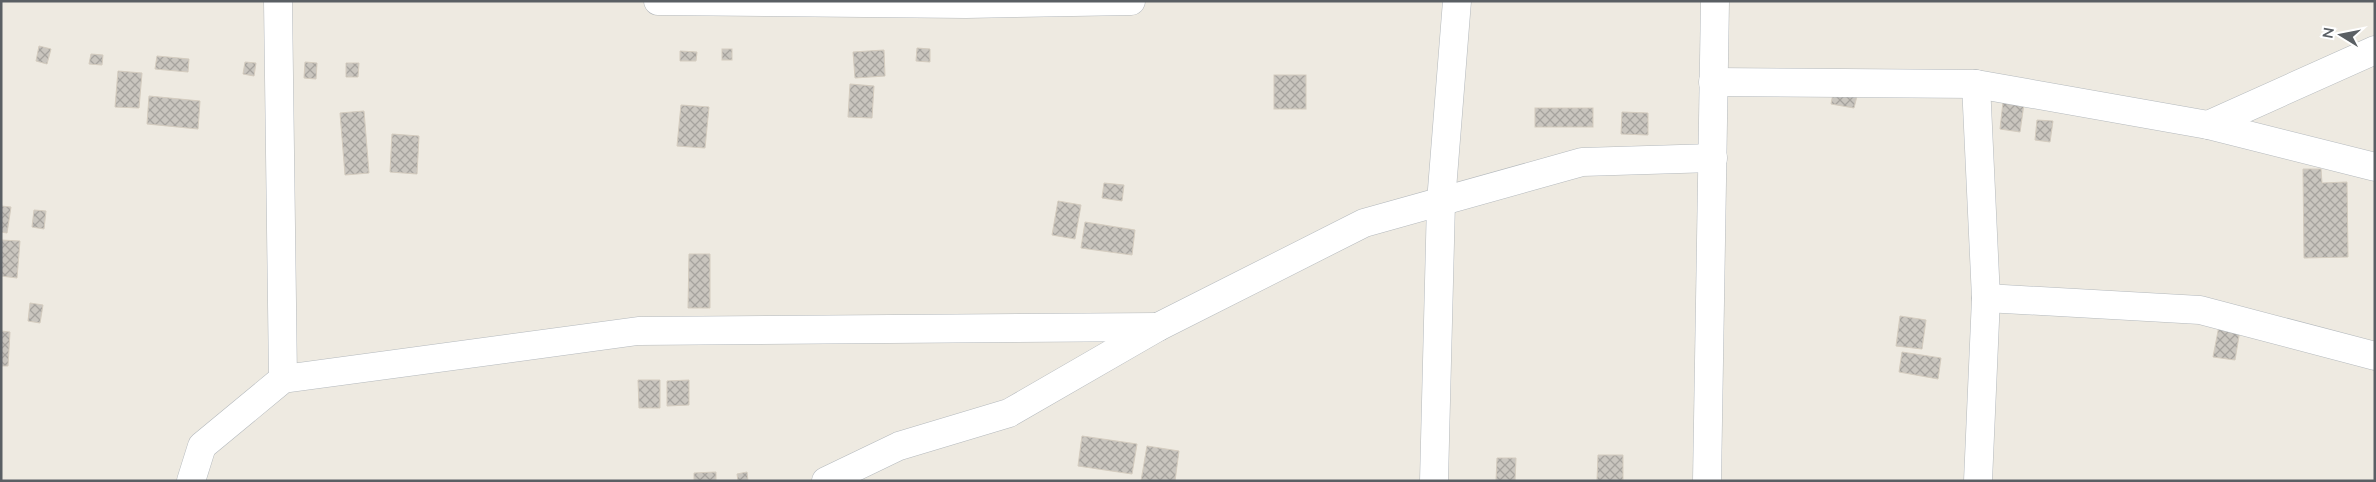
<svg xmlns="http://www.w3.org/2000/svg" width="2376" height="482" viewBox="0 0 2376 482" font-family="Lato,sans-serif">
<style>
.building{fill:url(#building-cross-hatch);stroke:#d4ccbf}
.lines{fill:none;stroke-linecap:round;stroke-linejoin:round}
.minor-casing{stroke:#b4b9bd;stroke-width:29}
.minor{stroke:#fff;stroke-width:28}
</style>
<defs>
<pattern id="building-cross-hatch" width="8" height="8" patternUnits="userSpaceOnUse" patternTransform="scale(1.25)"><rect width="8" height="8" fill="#c9c5be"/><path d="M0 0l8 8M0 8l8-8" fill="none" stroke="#a6a39e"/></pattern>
</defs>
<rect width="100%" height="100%" fill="#eeeae1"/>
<g class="building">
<path d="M39 46 51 49 47 64 36 61Z"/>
<path d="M917 48 930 49V62L916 61Z"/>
<rect x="722" y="49" width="10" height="11"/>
<path d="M884 50 885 76 855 78 853 52Z"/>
<path d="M680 51 697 52 696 61H680Z"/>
<path d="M91 54 103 55 102 65 89 64Z"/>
<path d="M157 56 189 59 188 72 155 69Z"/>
<path d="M245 62 256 63 254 76 243 74Z"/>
<path d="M305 62 317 63 316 79 304 78Z"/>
<path d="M346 63H359L358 77H346Z"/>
<path d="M118 71 142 73 139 108 115 107Z"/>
<rect x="1274" y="75" width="32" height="34"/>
<path d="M1835 83 1859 88 1854 108 1831 104Z"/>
<path d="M850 84 874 86 872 118 848 117Z"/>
<path d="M149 96 200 101 198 129 147 124Z"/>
<path d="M2003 102 2024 104 2020 132 2000 129Z"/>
<path d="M681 105 709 107 705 148 677 146Z"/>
<rect x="1535" y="108" width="58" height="19"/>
<path d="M364 111 369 173 345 175 340 113Z"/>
<path d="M1622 112 1648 113V135L1621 134Z"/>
<path d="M2037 120 2053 121 2050 142 2035 140Z"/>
<path d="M392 134 419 136 417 174 390 172Z"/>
<path d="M2303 169H2321L2322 183 2347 182 2348 257 2304 258Z"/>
<path d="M1104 183 1124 185 1122 201 1102 198Z"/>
<path d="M1058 201 1081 205 1075 239 1052 235Z"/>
<path d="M1 206 11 207 7 233 1 232Z"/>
<path d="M34 210 46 211 44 229 32 227Z"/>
<path d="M1085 222 1135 230 1132 255 1081 248Z"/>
<path d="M1 240 20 241 17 278 1 276Z"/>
<path d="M689 254H710V308H688Z"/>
<path d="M30 303 43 305 40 323 28 321Z"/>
<path d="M1900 316 1926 320 1922 349 1896 346Z"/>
<path d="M2219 326 2240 330 2235 360 2213 357Z"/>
<path d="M1 331 10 332 8 366H1Z"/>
<path d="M1902 352 1941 358 1938 379 1899 372Z"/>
<path d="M638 380H660V408H639Z"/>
<path d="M689 380V405L667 406V381Z"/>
<path d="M1082 436 1137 444 1132 474 1078 466Z"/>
<path d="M1147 446 1179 451 1175 481H1141Z"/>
<path d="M1598 455H1623V481H1597Z"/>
<path d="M1497 458H1516L1515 481H1496Z"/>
<path d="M716 472V481H694V473Z"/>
<path d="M747 472 748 481H738L737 474Z"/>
</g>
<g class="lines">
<defs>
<g id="minor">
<path d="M278 1 283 379"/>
<path d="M658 1 966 4 1131 1"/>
<path d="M1713 82 1976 84 2208 125 2375 167"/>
<path d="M1976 84 1986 298 1978 481"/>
<path d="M2208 125 2375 50"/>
<path d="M1986 298 2200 310 2375 356"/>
<path d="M191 481 202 446 283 379 638 331 1158 327"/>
<path d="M826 481 899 446 1009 413 1158 327 1364 223 1582 162 1713 158"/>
<path d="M1434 481 1441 202 1457 1"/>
<path d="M1707 481 1715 1"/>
</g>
</defs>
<use href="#minor" class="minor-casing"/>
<use href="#minor" class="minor"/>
</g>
<rect width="2376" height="482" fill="none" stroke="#5a5f64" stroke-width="5"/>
<g transform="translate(2341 35) rotate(280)" stroke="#ffffff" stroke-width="4" paint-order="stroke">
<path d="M0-4L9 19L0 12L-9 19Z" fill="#5a5f64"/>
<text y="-8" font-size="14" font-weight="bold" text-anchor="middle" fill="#5a5f64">N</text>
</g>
</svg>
